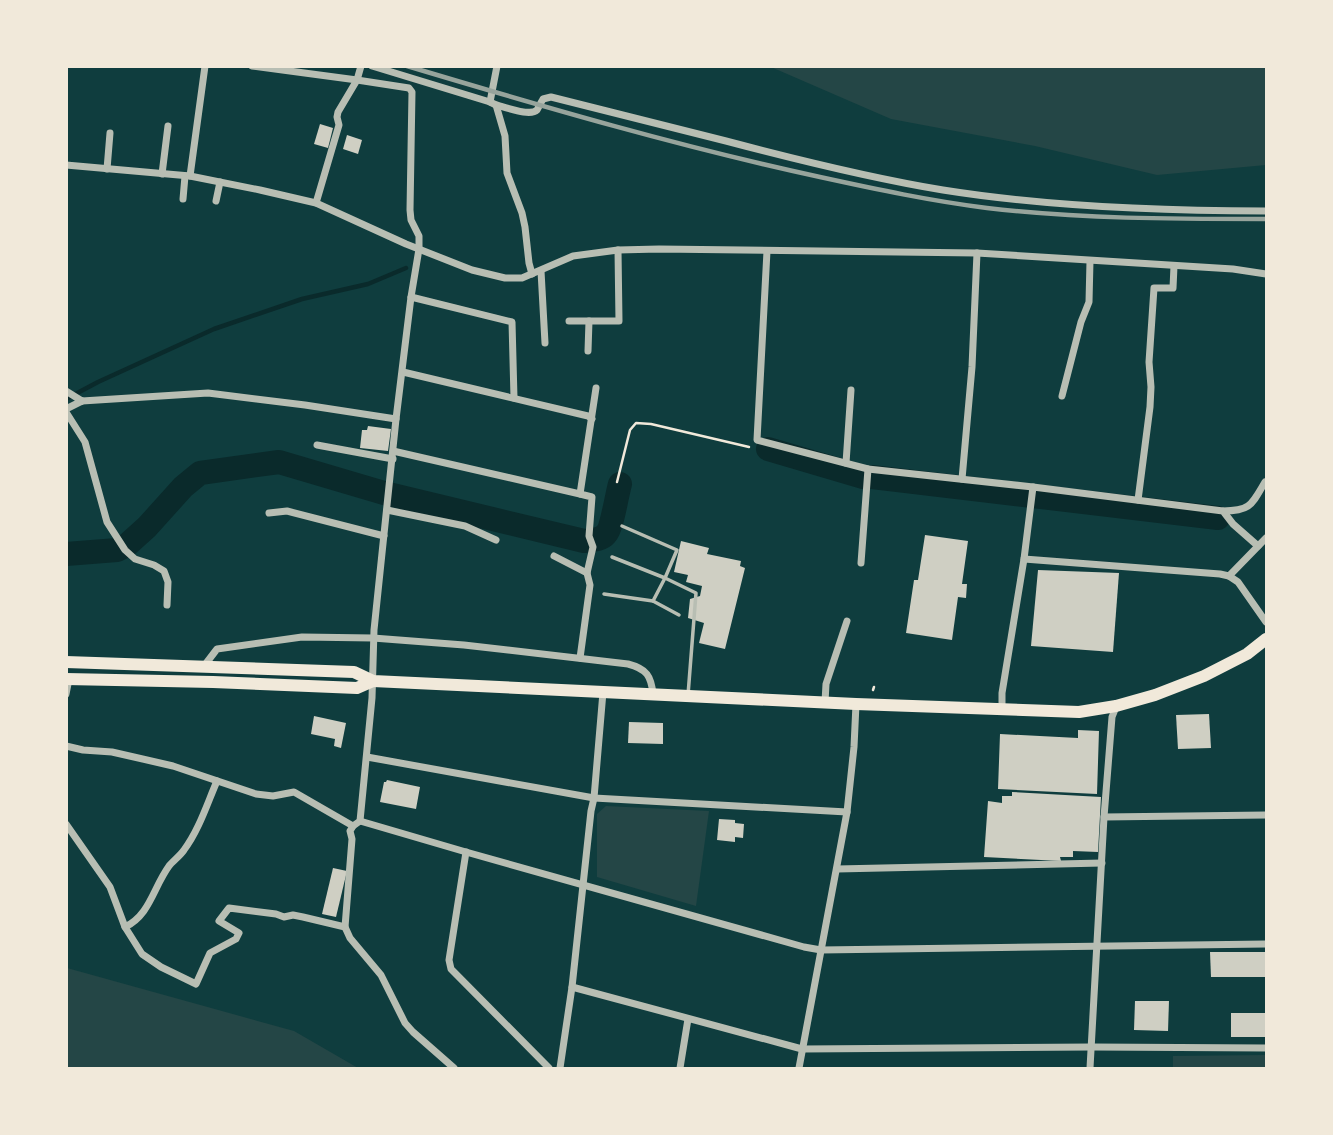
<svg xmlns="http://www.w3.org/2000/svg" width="1333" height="1135" viewBox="0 0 1333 1135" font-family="'Archivo Narrow',sans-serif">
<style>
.green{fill:#244646}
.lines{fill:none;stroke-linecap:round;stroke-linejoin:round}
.stream{stroke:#0a2a2b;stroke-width:4.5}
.river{stroke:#0a2a2b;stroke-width:24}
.building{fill:#cfcfc3}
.path{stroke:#f1e9da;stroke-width:2.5}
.service{stroke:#b8beb3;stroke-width:3.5}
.minor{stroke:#b8beb3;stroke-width:7}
.trunk{stroke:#f1e9da;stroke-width:12}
.rail{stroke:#97a49c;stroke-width:4.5}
</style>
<rect width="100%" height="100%" fill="#0f3d3e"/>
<g class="green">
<path d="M771 67H1266V165L1157 175 1035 146 891 119Z"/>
<path d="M606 806 709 811 696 906 597 877V814Z"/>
<path d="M67 968 294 1031 358 1068H67Z"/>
<path d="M1266 1055V1068H1173V1056Z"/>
</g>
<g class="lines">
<path class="stream" d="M66 399 98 382 214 329 302 299 368 284 406 268"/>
<g class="river">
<path d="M768 449 863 477"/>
<path d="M872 477 1218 518"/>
<path d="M66 554 117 550 127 545 147 527 183 487 200 473 279 462 384 493 584 541C592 540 601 540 606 534 612 528 617 494 620 484"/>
</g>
</g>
<g class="building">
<path d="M320 124 333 128 328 148 314 144Z"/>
<path d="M347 135 362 140 358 154 343 149Z"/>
<path d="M368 426 391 429 388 451 360 448 362 430H367Z"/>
<path d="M925 535 968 541 962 584H967L966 598 958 597 952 640 906 633 914 580H918Z"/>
<path d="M681 541 709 548 707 554 741 561 740 566 745 568 725 649 699 643 704 623 688 618 690 599 700 596 702 586 686 582 688 575 674 572Z"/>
<path d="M1038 570 1119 573 1113 652 1031 646Z"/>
<path d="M1209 714 1211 748 1178 749 1176 715Z"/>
<path d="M314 716 346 723 341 748 334 746 335 739 311 734Z"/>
<path d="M629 722 663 723V744L628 743Z"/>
<path d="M1078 730 1099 731 1097 794 998 789 1000 734 1078 738Z"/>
<path d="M387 780 420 787 416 809 380 802 384 782H386Z"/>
<path d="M1012 792 1101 797 1098 852 1073 851V857H1060L1061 861 984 857 988 801 1002 803V796H1012Z"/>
<path d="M719 819 735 820V823L744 824 743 838 735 837V842L717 840Z"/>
<path d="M333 868 347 871 336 917 322 914Z"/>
<path d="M1210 952H1266V977H1211Z"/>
<path d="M1135 1001H1169L1168 1031 1134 1030Z"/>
<rect x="1231" y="1013" width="35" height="24"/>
</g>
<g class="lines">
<g class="path">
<path d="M617 482 630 430 636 423 651 424 749 447"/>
<path d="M873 690 874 687"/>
</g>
<g class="service">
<path d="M622 526 677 550 665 578 653 601"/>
<path d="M612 557 665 578 696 593 688 695"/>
<path d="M604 594 653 601 679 615"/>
</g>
<g class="minor">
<path d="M252 66 357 80 409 88 412 92 410 210 411 220 419 236V249L411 297 396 419 374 630 372 698 360 821 353 826 350 831 352 839 345 927 350 938 381 975 405 1023 413 1032 454 1068"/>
<path d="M372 66 490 102"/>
<path d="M497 66 490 102 496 105 505 136 507 173 522 213 525 227 529 263 532 274"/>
<path d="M496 105C506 107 530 117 537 110 538 108 542 101 543 99L551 97C609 112 668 126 726 141 798 160 870 178 943 190 1050 207 1159 211 1266 211"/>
<path d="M66 165 190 176 260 190 316 203 406 244 472 270 505 278H522L573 256 618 250 659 249 977 253 1233 269 1266 274"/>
<path d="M107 169 110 133"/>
<path d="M162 174 168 126"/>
<path d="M190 176 205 66"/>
<path d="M183 199 185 176"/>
<path d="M216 201 220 182"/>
<path d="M316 203 339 125 337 117 338 112 357 80 361 66"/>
<path d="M767 251 757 440 868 469 1033 487 1223 511 1233 524 1258 546"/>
<path d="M541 271 545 343"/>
<path d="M411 297 512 322 514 398"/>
<path d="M569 321H619L618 250"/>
<path d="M588 351 589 321"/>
<path d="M403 372 588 416 592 419"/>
<path d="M66 391 82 401 208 393 305 405 396 419"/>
<path d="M1062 396 1081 322 1089 302 1090 261"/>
<path d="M66 409 82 401"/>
<path d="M66 412 85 442 107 522 125 550 135 559 154 565 164 571 168 582 167 605"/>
<path d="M317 445 393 459"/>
<path d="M393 451 580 494"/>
<path d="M846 463 851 390"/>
<path d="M962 479 972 367 977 253"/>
<path d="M1138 500 1150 407 1151 387 1149 362 1154 288H1173L1174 266"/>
<path d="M387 510 465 526 496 540"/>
<path d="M1223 511C1251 511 1252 504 1265 482"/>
<path d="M269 513 287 511 384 536"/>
<path d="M554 556 587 573"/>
<path d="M1024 559 1220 574 1229 576 1266 538"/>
<path d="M861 563 868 469"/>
<path d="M1229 576 1238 582 1266 622"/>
<path d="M580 658 590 585 587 573 593 547 589 536 592 497 580 494 596 388"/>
<path d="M204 666 217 649 302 637 373 638 464 645 628 664C647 669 651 676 653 694"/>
<path d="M66 694 69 679"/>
<path d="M825 702 826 684 847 621"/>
<path d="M1002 710V693L1024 559 1033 487"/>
<path d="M66 746 83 750 112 752 173 766 256 794 273 796 294 792 353 826"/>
<path d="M367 757 594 798 847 812"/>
<path d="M1104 817 1266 815"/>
<path d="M360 821 466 852 804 947 821 950 1266 944"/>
<path d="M66 824 110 887 125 927 142 954 161 967 196 984 210 953 236 939 239 933 219 921 229 908 276 914 284 917 293 915 303 917 345 927"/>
<path d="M466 852 449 960 451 969 549 1068"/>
<path d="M837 869 1102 863"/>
<path d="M125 927C150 915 153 888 169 866 173 861 180 856 184 850 199 830 207 804 217 781"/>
<path d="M572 987 802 1049 1092 1047 1266 1048"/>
<path d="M560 1068 572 987 591 811 594 798 603 692"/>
<path d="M680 1068 688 1019"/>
<path d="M799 1068 847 812 854 747 856 704"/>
<path d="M1090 1068 1104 817 1112 717 1116 707"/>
</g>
<g class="trunk">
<path d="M66 662 354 672 373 681 856 704 1079 712 1116 706 1155 695 1204 676 1247 654 1266 639"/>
<path d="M66 679 213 682 357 688 373 681"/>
</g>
<path class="rail" d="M407 66C544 107 681 147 820 177 875 189 931 201 987 208 1079 219 1173 219 1266 219"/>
</g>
<rect width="1333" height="1135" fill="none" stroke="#f1e9da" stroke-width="136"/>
</svg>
